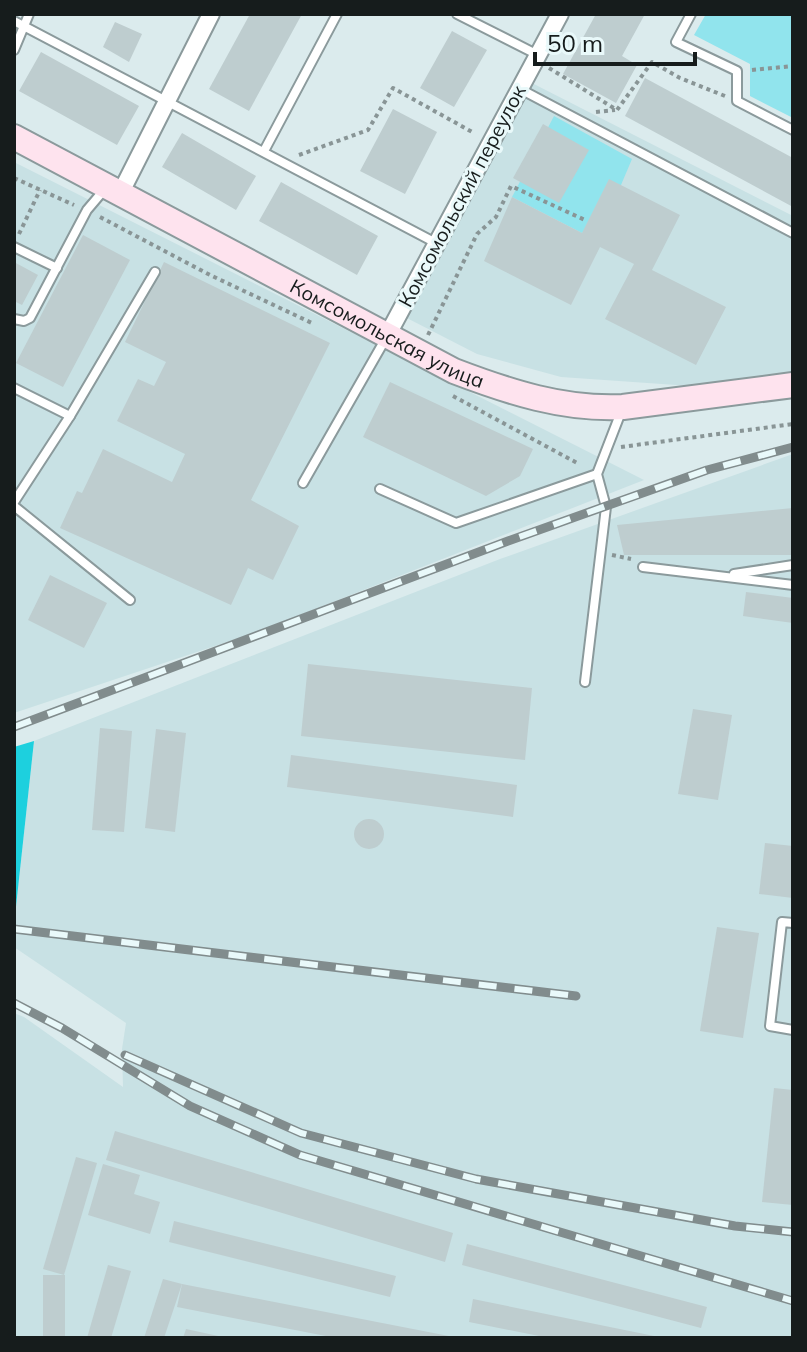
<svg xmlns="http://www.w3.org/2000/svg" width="807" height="1352" viewBox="0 0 807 1352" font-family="Mulish,sans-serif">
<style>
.built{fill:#c8e1e4}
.green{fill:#91e4ed}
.forest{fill:#1dd0de}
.building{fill:#becdcf}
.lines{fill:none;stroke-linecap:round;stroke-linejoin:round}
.lane-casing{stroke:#8b9a9c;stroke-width:12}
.street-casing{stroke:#8b9a9c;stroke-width:20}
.secondary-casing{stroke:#8b9a9c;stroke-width:28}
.path{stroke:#899596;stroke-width:4;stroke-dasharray:4 4;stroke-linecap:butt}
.lane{stroke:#fff;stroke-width:8}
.street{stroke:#fff;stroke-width:16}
.secondary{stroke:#fee3ee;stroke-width:24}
.rail-casing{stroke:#818c8d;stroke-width:9}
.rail{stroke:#e9f9fa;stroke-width:6;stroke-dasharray:18;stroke-linecap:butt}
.labels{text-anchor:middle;stroke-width:6;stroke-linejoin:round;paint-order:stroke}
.street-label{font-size:20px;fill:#161c1c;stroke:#e9f9fa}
</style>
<rect width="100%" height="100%" fill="#dbebed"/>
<g class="built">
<path d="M526 80 793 216V374L705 387 561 377 477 354 401 315Z"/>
<path d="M14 162 644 480 254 633 14 713Z"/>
<path d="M793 454V1338H14V1013L24 1017 123 1087 122 1049 126 1023 14 947V925L34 741 500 559Z"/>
</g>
<g class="green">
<path d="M706 14H793V118L750 96V64L694 35Z"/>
<path d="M554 116 632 159 621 185 582 233 512 197Z"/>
</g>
<path class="forest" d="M34 741 14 925V747Z"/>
<g class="building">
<path d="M250 14H302L249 111 209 89Z"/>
<path d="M596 14H645L622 56 637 65 616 103 563 74Z"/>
<path d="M115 22 142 34 129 62 103 47Z"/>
<path d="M452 31 487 50 454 107 420 88Z"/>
<path d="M41 52 139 106 117 145 19 91Z"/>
<path d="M645 78 793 158V207L625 116Z"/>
<path d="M393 109 437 132 405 194 360 171Z"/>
<path d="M543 124 589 150 559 203 513 178Z"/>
<path d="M182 133 256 176 236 210 162 167Z"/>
<path d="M609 179 680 215 652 270 726 307 696 365 605 319 634 264 600 247 571 305 484 261 512 197 582 233Z"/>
<path d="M281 182 378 236 357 275 259 221Z"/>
<path d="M83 235 130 260 63 387 16 363Z"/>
<path d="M14 262 38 275 22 305 14 301Z"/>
<path d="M164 262 330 343 251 500 299 526 273 580 248 568 231 605 60 528 77 491 82 493 103 449 172 482 185 454 117 421 138 379 154 386 166 362 125 342Z"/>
<path d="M390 382 533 449 520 476 486 496 363 437Z"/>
<path d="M793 508V555H624L617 525Z"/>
<path d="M50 575 107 603 84 648 28 620Z"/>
<path d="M746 592 793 598V623L743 616Z"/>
<path d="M308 664 532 688 525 760 301 736Z"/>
<path d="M693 709 732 715 718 800 678 794Z"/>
<path d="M100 728 132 731 124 832 92 830Z"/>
<path d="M156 729 186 733 175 832 145 828Z"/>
<path d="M291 755 517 785 513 817 287 787Z"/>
<circle cx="369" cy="834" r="15"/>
<path d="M765 843 793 846V898L759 894Z"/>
<path d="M717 927 759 933 743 1038 700 1031Z"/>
<path d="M774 1088 793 1090V1205L762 1202Z"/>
<path d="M115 1131 453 1233 445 1262 106 1160Z"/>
<path d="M76 1157 97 1163 64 1275 43 1269Z"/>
<path d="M103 1164 140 1175 134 1194 160 1202 150 1234 88 1215Z"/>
<path d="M174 1221 396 1276 390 1297 169 1242Z"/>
<path d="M467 1244 707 1307 701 1328 462 1265Z"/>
<path d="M108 1265 131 1271 111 1338H87Z"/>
<rect x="43" y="1275" width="22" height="63"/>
<path d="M163 1279 182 1284 164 1338H144Z"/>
<path d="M182 1284 454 1337 453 1338H336L177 1307Z"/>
<path d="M473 1299 659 1337V1338H549L469 1322Z"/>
<path d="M186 1329 223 1337 222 1338H183Z"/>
</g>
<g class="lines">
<defs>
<g id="lane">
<path d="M457 14 538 55"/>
<path d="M691 14 676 42 737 71V101L793 130"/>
<path d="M14 21 436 243"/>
<path d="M14 50 29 14"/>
<path d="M520 89 793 233"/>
<path d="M264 151 337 14"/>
<path d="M14 247 57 268"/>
<path d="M14 319 24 321 30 318 87 210 104 190"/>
<path d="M14 388 70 416 14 502"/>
<path d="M70 416 155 272"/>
<path d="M303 483 386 338"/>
<path d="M380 489 456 523 597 474"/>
<path d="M14 506 130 600"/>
<path d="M643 567 793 585"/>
<path d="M734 574 793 565"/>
<path d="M585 682 606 507 597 474 621 412"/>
<path d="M793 923 782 922 770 1026 793 1030"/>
</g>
<g id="street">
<path d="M120 194 211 14"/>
<path d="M387 336 560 14"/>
</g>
<g id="secondary">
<path id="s1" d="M14 137 454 371C509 392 564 410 623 407L793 385"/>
</g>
</defs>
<use href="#lane" class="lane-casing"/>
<use href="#street" class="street-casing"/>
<use href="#secondary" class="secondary-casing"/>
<g class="path">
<path d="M549 68 617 110 652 62 680 78 725 96"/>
<path d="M752 70 793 66"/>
<path d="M596 112 615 110"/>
<path d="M299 155 368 130 393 88 474 133"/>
<path d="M14 178 74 205"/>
<path d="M100 217 210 275 314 324"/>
<path d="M19 234 40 190"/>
<path d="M428 335 477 234 496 217 511 186 585 220"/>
<path d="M453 396 579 464"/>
<path d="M621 447 793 424"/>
<path d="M612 555 631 559"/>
</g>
<use href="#lane" class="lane"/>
<use href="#street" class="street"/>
<use href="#secondary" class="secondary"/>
<defs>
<g id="rail">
<path d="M14 727 508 541 707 470 793 447"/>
<path d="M14 929 576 996"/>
<path d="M14 1003 62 1028 190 1106 300 1155 793 1301"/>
<path d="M125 1055 301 1133 476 1179 735 1226 793 1232"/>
</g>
</defs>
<use href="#rail" class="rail-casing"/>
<use href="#rail" class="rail"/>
</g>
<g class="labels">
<g class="street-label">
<text transform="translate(462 196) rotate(-62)" y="7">Комсомольский переулок</text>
<text dy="7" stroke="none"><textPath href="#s1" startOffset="422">Комсомольская улица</textPath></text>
</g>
</g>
<rect width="807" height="1352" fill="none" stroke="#161c1c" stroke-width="32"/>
<path d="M535 52v12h160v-12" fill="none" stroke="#161c1c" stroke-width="4"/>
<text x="547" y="52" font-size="24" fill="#161c1c" stroke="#e9f9fa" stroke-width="6" paint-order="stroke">50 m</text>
</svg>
